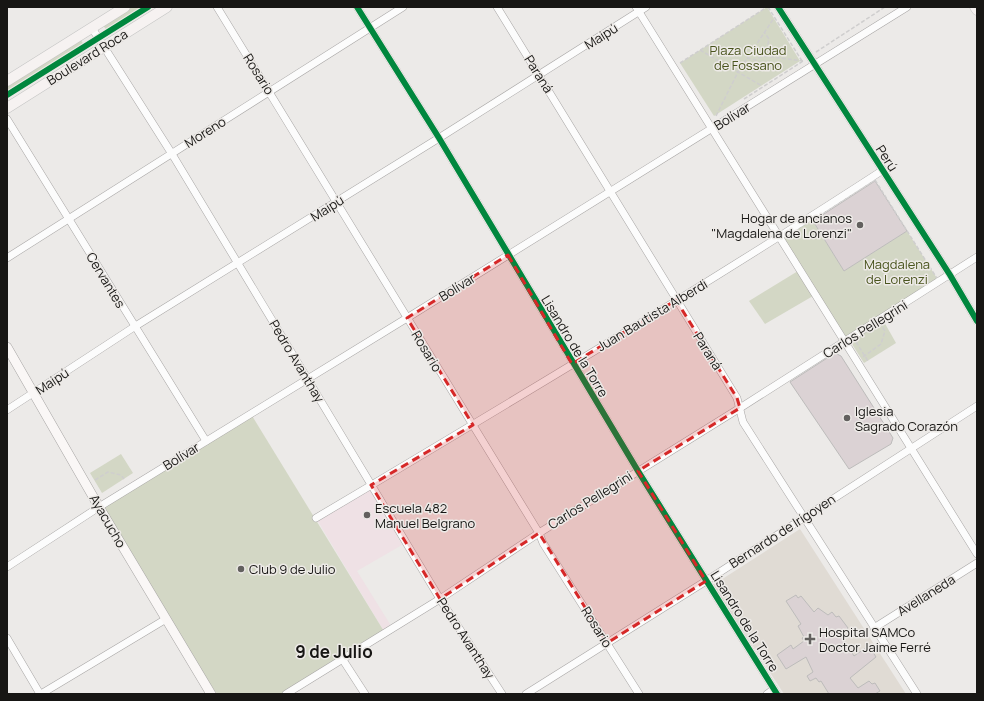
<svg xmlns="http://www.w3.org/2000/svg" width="984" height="701" viewBox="0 0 984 701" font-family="Manrope,sans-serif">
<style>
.built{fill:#e0dbd4}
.education{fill:#efe1e5}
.green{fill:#d3d7c5}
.building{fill:#dbd2d4;stroke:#bdbcbb}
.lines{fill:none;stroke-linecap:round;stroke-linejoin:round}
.street-casing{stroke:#a8a6a5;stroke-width:8}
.secondary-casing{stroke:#a8a6a5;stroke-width:10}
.primary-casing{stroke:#c5c5c4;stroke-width:11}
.path{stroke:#cfcece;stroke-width:1.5;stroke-dasharray:4 2;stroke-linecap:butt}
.street{stroke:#fcfcfc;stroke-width:7}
.secondary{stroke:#faf7f6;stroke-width:9}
.primary{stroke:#f6f2f1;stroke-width:10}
.cycleway-casing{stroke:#edeae7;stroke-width:8}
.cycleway{stroke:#00873e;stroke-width:6}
.marked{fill:#d62828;fill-opacity:0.2;stroke:#d62828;stroke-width:3;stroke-dasharray:8 5;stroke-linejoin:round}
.poi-dot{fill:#62605e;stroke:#edeae7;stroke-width:1.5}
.labels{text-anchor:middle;stroke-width:3;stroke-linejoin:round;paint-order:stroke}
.street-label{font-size:13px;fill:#171614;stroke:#edeae7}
.park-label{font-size:13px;fill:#49541d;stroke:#edeae7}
.poi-label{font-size:13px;fill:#171614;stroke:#edeae7;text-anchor:start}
.district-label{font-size:17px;font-weight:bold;fill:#171614;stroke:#edeae7}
</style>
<rect width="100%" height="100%" fill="#eceae8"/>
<path class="built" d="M800 529 906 694H784L713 585Z"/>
<path class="education" d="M371 489 402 545 357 571 393 629 385 633 316 518Z"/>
<g class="green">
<path d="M132 7H153L109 34 103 25Z"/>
<path d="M767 7 800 61 714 116 680 63Z"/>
<path d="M81 40 86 49 8 97 7 85Z"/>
<path d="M812 220 844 271 907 231 938 280 845 338 783 238Z"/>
<path d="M798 271 813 296 765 324 749 301Z"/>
<path d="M883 320 896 343 864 363 850 341Z"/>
<path d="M251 414 385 633 286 694H217L166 619 99 507Z"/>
<path d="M121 454 133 473 102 493 90 473Z"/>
</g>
<g class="building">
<path d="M875 181 907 231 844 271 813 221Z"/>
<path d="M835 353 841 356 893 438 891 444 849 469 790 382Z"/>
<path d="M796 595 798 598 801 596 814 612 818 608 828 615 832 612 836 617 839 616 848 628 841 635 854 656 867 647 871 649 876 657 850 678 858 688 869 681 872 684 875 683 880 691 875 694H829L821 681 819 682 816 678 810 681 807 676 813 672 806 657 786 669 777 655 791 645 793 649 804 641 802 638 804 637 798 626 801 624 786 601Z"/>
</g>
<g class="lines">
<defs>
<g id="street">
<path d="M217 7 539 533 543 543 639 694"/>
<path d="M357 7 439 138 638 471 777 694"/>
<path d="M497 7 737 398 743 422 917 694"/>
<path d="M636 7 977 554"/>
<path d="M778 7 950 275 977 321"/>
<path d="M92 28 172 154 440 599 502 694"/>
<path d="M7 119 206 441"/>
<path d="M7 258 403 7"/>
<path d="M7 410 134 327 439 138 646 7"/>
<path d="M316 518C506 405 697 291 883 170"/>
<path d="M7 567 99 507 407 318 907 7"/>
<path d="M874 628 977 563"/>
<path d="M7 638 40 694"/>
<path d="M343 660 365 694"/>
<path d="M41 694 166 619"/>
<path d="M286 694 440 599 539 533 740 408 977 257"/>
<path d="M526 694 706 581 977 406"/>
<path d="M767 694 774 689"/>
</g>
<path id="secondary" d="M7 347 99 507 211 694"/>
<g id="primary">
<path d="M975 7 977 10"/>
<path d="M7 81 125 7"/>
<path d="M7 108 167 7"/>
</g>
</defs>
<use href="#street" class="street-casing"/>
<use href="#secondary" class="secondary-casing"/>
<use href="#primary" class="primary-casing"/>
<g class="path">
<path d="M768 7 802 61"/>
<path d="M700 50 762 86"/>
<path d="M816 52 885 7"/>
<path d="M764 56 803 61"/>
<path d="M747 58 756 60 766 53 769 39 764 32"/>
<path d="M680 63 767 7"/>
<path d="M744 99 803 61"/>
<path d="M716 116 738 72 774 18"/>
<path d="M875 180 938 280 845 338 783 238Z"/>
<path d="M856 342 868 361"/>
<path d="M863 357 881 344 885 331 881 325"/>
<path d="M95 480 108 472 121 475 124 479"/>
</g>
<use href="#street" class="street"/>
<use href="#secondary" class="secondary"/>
<use href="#primary" class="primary"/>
<defs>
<g id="cycleway">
<path d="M357 7 439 138 638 471 777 694"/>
<path d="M778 7 950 275 977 321"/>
<path d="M7 95 148 7"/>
</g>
</defs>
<use href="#cycleway" class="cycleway-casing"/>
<use href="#cycleway" class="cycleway"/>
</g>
<path class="marked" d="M508 255 572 364 676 300 737 398 740 408 638 471 706 581 607 643 539 533 440 599 371 485 473 425 407 318Z"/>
<g class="poi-dot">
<circle cx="860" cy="225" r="4"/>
<circle cx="847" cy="418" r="4"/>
<circle cx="367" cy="515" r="4"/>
<circle cx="241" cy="569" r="4"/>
<path d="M808 633h4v4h4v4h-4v4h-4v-4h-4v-4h4z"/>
</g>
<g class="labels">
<g class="street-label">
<text transform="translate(601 36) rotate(-32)" y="5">Maipú</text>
<text transform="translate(87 57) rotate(-32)" y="5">Boulevard Roca</text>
<text transform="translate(259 74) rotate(58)" y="5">Rosario</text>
<text transform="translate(539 74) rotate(58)" y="5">Paraná</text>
<text transform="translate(732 116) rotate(-32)" y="5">Bolívar</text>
<text transform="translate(205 132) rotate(-32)" y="5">Moreno</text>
<text transform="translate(887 158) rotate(57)" y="5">Perú</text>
<text transform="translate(327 208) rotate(-32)" y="5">Maipú</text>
<text transform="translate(106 280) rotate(59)" y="5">Cervantes</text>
<text transform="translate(457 287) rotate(-32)" y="5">Bolívar</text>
<text transform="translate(652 315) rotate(-31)" y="5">Juan Bautista Alberdi</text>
<text transform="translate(865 329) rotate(-32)" y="5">Carlos Pellegrini</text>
<text transform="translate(575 346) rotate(59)" y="5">Lisandro de la Torre</text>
<text transform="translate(427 351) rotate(59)" y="5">Rosario</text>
<text transform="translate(708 351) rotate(58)" y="5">Paraná</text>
<text transform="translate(297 361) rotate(59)" y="5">Pedro Avanthay</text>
<text transform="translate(52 381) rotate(-33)" y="5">Maipú</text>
<text transform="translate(181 456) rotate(-32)" y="5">Bolívar</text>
<text transform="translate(590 500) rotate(-32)" y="5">Carlos Pellegrini</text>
<text transform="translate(108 521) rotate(60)" y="5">Ayacucho</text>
<text transform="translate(782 531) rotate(-33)" y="5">Bernardo de Irigoyen</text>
<text transform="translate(926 595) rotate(-32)" y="5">Avellaneda</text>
<text transform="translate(745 621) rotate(58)" y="5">Lisandro de la Torre</text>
<text transform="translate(597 627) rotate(58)" y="5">Rosario</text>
<text transform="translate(466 638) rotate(57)" y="5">Pedro Avanthay</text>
</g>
<g class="park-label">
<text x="748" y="55">Plaza Ciudad<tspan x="748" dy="15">de Fossano</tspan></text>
<text x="897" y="269">Magdalena<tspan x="897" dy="15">de Lorenzi</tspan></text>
</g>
<g class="poi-label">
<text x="852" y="223" text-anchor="end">Hogar de ancianos<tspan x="852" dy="15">"Magdalena de Lorenzi"</tspan></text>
<text x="855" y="416">Iglesia<tspan x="855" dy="15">Sagrado Corazón</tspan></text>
<text x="375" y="513">Escuela 482<tspan x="375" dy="15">Manuel Belgrano</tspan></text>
<text x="249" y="574">Club 9 de Julio</text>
<text x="819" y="637">Hospital SAMCo<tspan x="819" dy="15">Doctor Jaime Ferré</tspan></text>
</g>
<g class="district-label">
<text x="334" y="658">9 de Julio</text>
</g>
</g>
<rect width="984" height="701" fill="none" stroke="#171614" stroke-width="16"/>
</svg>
